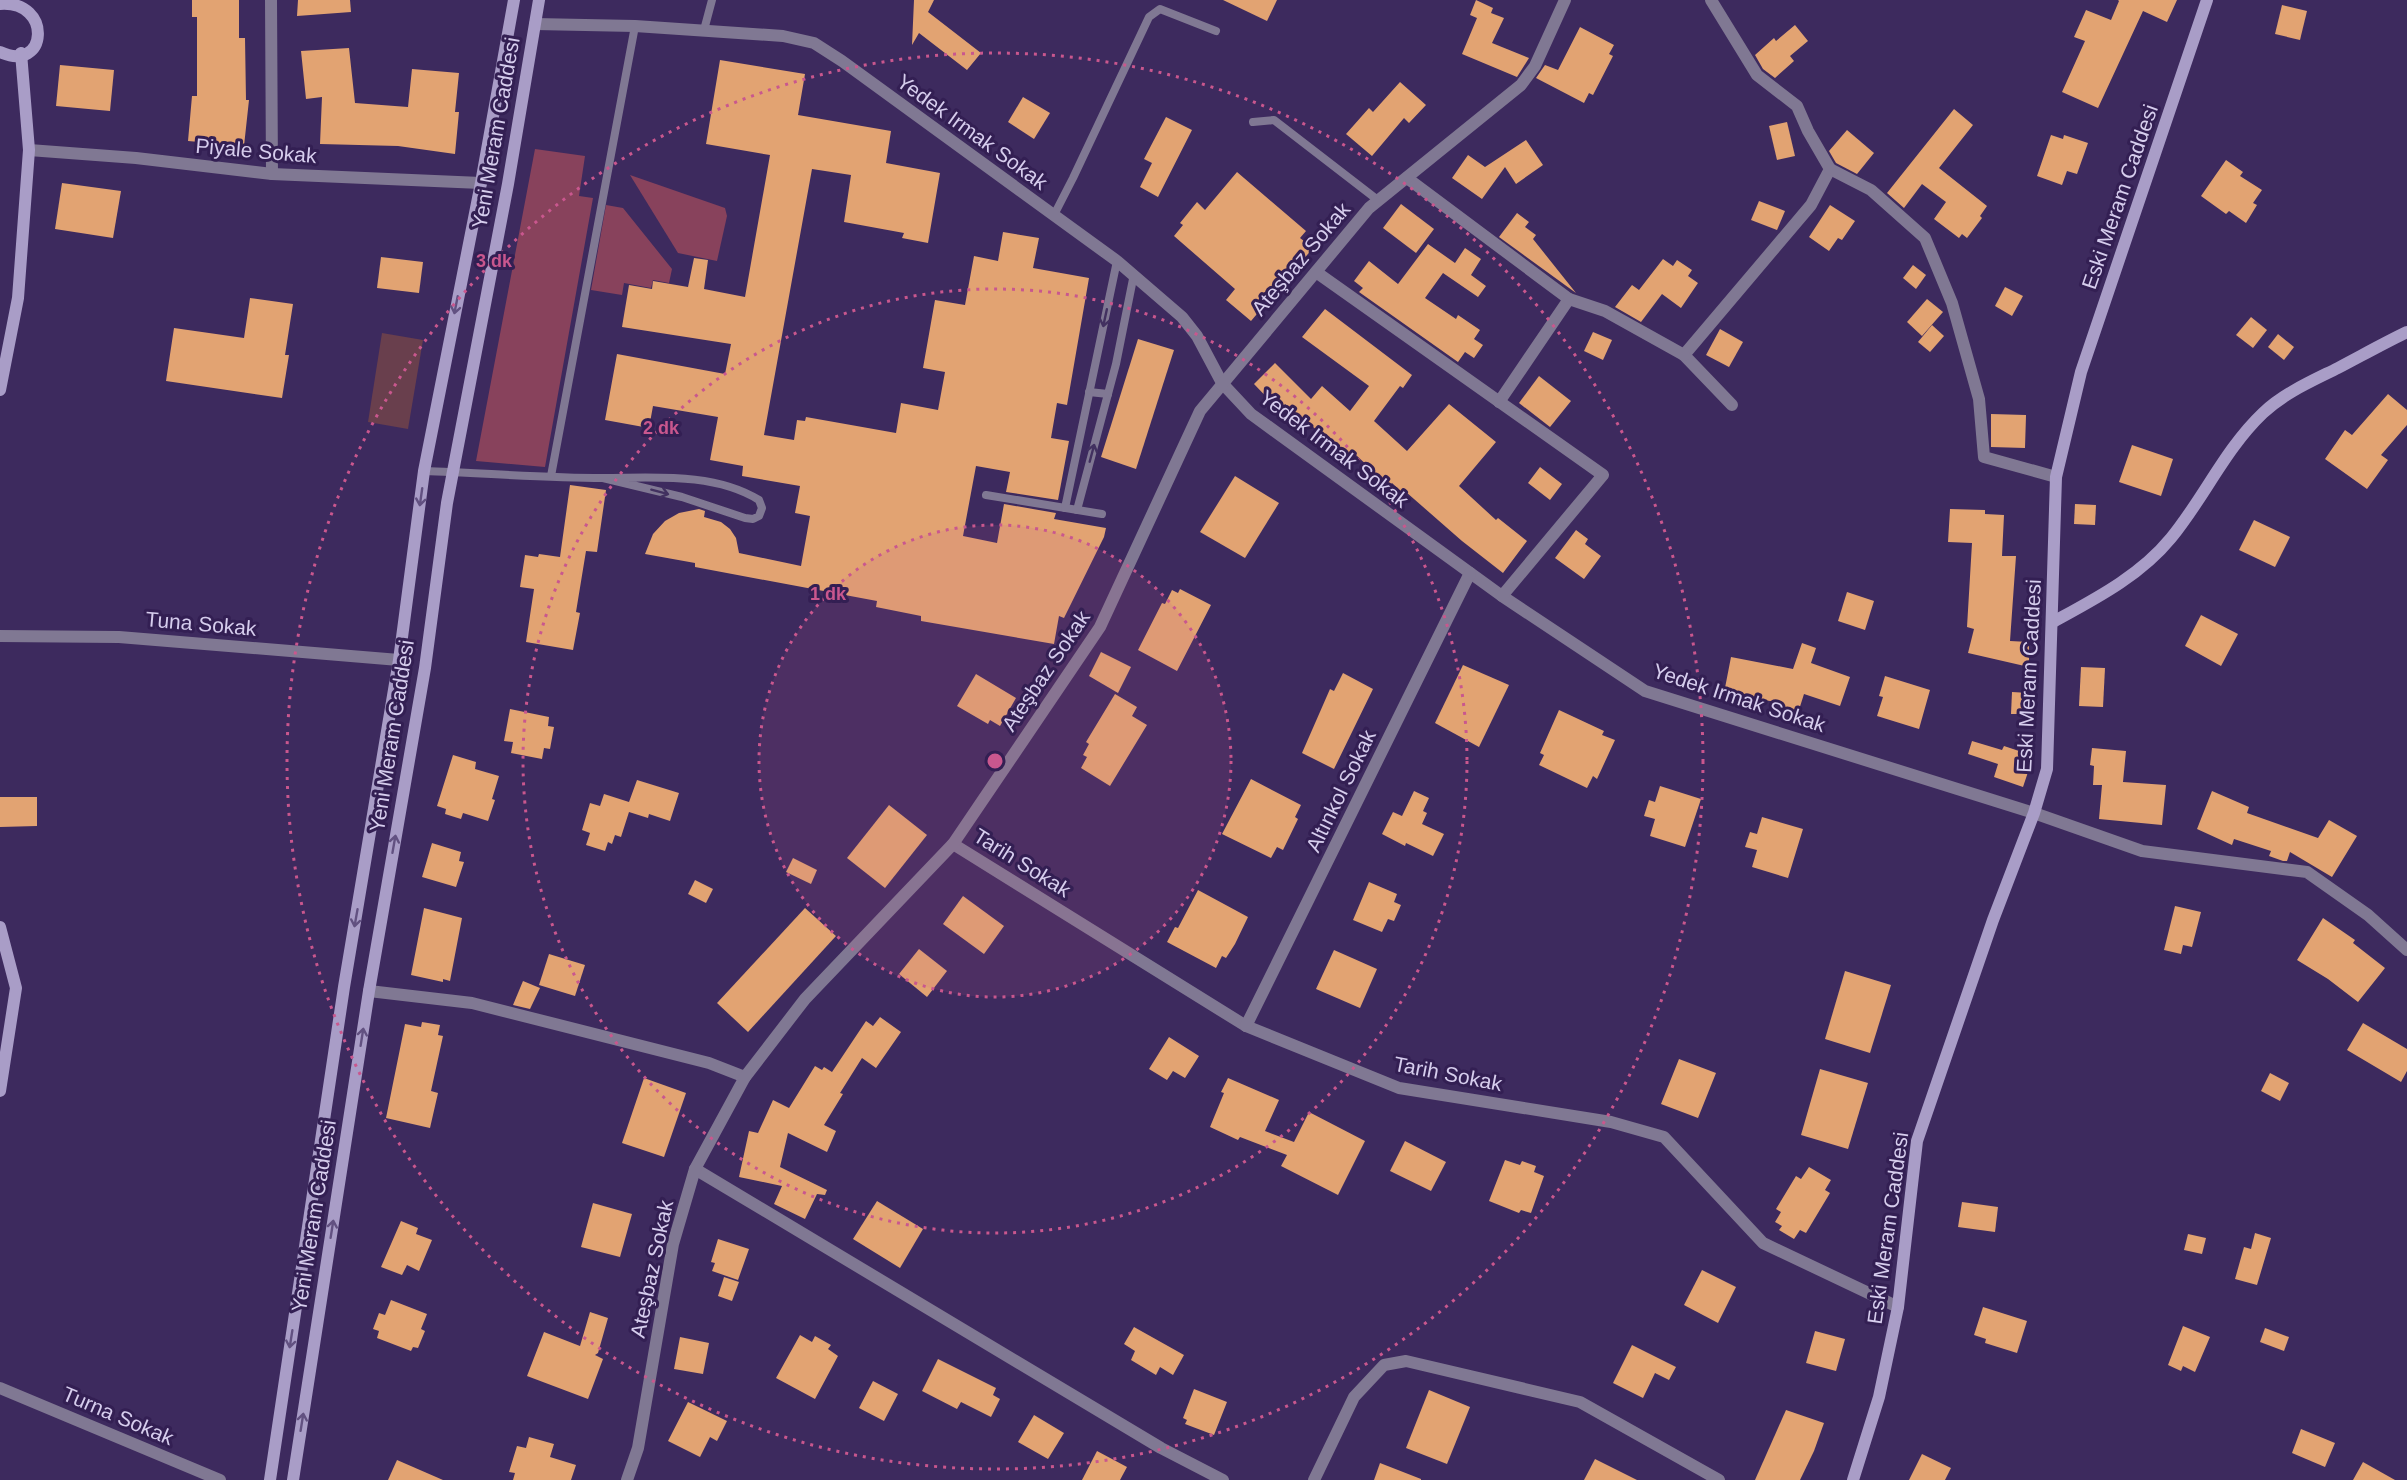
<svg xmlns="http://www.w3.org/2000/svg" width="2407" height="1480" viewBox="0 0 2407 1480" font-family="Arial,sans-serif">
<style>
.green{fill:#693f4d}
.forest{fill:#88425c}
.building{fill:#e2a372}
.lines{fill:none;stroke-linecap:round;stroke-linejoin:round}
.lane{stroke:#807893;stroke-width:8}
.street{stroke:#807893;stroke-width:12}
.secondary{stroke:#a99dc7;stroke-width:12}
.oneway{stroke:#625181}
.oneway2{stroke:#423160}
.ring{fill:none;stroke:#c9578e;stroke-width:3;stroke-dasharray:3 6}
.labels{text-anchor:middle;stroke-width:6;stroke-linejoin:round;paint-order:stroke}
.street-label{font-size:21px;fill:#d6cded;stroke:#331f53}
.centre{fill:#c9578e;stroke:#331f53;stroke-width:3}
.ring-label{font-size:18px;text-anchor:middle;font-weight:bold;fill:#c9578e;stroke:#331f53;stroke-width:6;stroke-linejoin:round;paint-order:stroke}
</style>
<rect width="100%" height="100%" fill="#3d2a5e"/>
<path class="green" d="M382 333 423 340 408 429 368 422Z"/>
<g class="forest">
<path d="M535 149 585 156 579 196 593 198 545 467 476 461Z"/>
<path d="M630 175 725 208 727 216 717 261 678 253Z"/>
<path d="M606 205 623 208 672 269 669 283 653 280 651 288 624 283 622 295 591 290Z"/>
</g>
<g class="building">
<path d="M192 0H239V38H245L246 100H249L244 146 188 141 192 96H197V17H192Z"/>
<path d="M298 0H350L351 12 297 16Z"/>
<path d="M914 0H934L928 12 981 53 967 70 919 33 912 45Z"/>
<path d="M1223 0H1277L1267 21Z"/>
<path d="M1476 0 1493 8 1491 13 1504 18 1492 43 1529 58 1517 77 1462 54 1477 18 1470 15Z"/>
<path d="M2118 0H2177L2167 22 2143 11 2098 108 2062 92 2085 41 2074 37 2086 10 2111 20 2119 1Z"/>
<path d="M2282 5 2307 11 2300 40 2275 34Z"/>
<path d="M1795 25 1808 41 1790 56 1794 61 1775 78 1763 69 1755 55 1774 38 1776 41Z"/>
<path d="M1580 27 1614 45 1609 54 1613 56 1593 95 1589 93 1584 103 1536 78 1545 65 1558 70Z"/>
<path d="M349 48 355 103 408 107 412 69 459 73 455 112H459L455 154 398 146 320 144 322 97 306 99 301 51Z"/>
<path d="M720 60 805 74 798 115 891 131 886 163 940 173 928 243 902 238 904 233 844 222 851 175 812 169 764 435 794 440 797 420 805 421 806 417 896 433 901 403 938 410 945 372 923 368 935 300 965 305 974 256 998 261 1003 232 1039 238 1033 268 1089 278 1067 405 1057 403 1051 438 1069 441 1058 500 1006 492 1010 472 976 466 963 536 997 543 1004 504 1056 513 1054 519 1106 528 1104 537 1064 618 1059 616 1054 644 921 621V616L876 607 877 601 695 567V563L645 554 653 534 665 521 679 513 699 509 705 511 704 517 721 522 730 529 736 538 739 553 801 566 810 516 795 513 800 486 742 476 743 466 710 460 718 417 653 406 649 428 605 420 617 354 725 374 731 344 622 327 629 285 652 289 653 281 688 287 694 258 708 260 704 289 745 297 770 155 706 144Z"/>
<path d="M60 65 114 70 110 111 56 106Z"/>
<path d="M1400 82 1426 105 1409 123 1404 118 1372 156 1346 134 1369 108 1373 112Z"/>
<path d="M1023 97 1050 113 1034 139 1008 122Z"/>
<path d="M1954 109 1973 125 1939 168 1987 206 1980 216 1982 218 1967 238 1962 234 1959 238 1934 219 1946 202 1922 184 1904 208 1887 193Z"/>
<path d="M1166 117 1192 130 1158 197 1140 187 1152 163 1144 159Z"/>
<path d="M1787 122 1795 156 1777 160 1769 126Z"/>
<path d="M1847 130 1874 153 1857 174 1836 163 1829 151Z"/>
<path d="M2051 135 2063 139 2064 135 2088 143 2077 174 2067 171 2062 185 2037 176Z"/>
<path d="M1526 140 1543 165 1516 184 1505 167 1482 199 1452 178 1468 155 1485 167Z"/>
<path d="M2226 160 2243 172 2240 176 2262 190 2253 203 2257 205 2246 223 2229 211 2226 214 2201 196Z"/>
<path d="M1237 172 1306 231 1300 238 1313 248 1251 321 1226 300 1235 289 1174 236 1183 225 1180 223 1197 202 1205 210Z"/>
<path d="M62 183 121 191 113 238 55 229Z"/>
<path d="M1759 201 1785 211 1777 230 1751 220Z"/>
<path d="M1401 204 1434 229 1416 253 1383 228Z"/>
<path d="M1830 205 1855 221 1842 240 1838 238 1829 251 1809 237Z"/>
<path d="M1517 213 1529 222 1525 227 1536 235 1533 239 1576 293 1499 237Z"/>
<path d="M1428 244 1455 263 1465 248 1481 259 1471 275 1486 286 1478 297 1443 273 1425 298 1456 319 1458 315 1480 330 1474 339 1483 345 1474 358 1465 352 1458 362 1359 292 1363 288 1354 281 1369 261 1398 284Z"/>
<path d="M381 257 423 262 419 293 377 288Z"/>
<path d="M1663 259 1673 266 1677 260 1692 270 1688 276 1698 283 1681 308 1662 294 1641 322 1615 307 1632 285 1639 290Z"/>
<path d="M1913 265 1926 275 1916 289 1903 278Z"/>
<path d="M2005 287 2023 296 2012 316 1995 306Z"/>
<path d="M250 298 293 304 285 355H289L282 398 166 381 174 328 244 338Z"/>
<path d="M1927 299 1943 312 1922 336 1907 322Z"/>
<path d="M1325 309 1412 375 1403 388 1400 386 1374 421 1407 451 1449 404 1496 442 1459 486 1496 520 1498 518 1527 541 1503 573 1462 541 1406 492 1404 494 1392 483 1389 486 1355 454 1351 458 1285 404 1279 410 1254 384 1275 363 1311 399 1322 386 1350 411 1369 386 1302 337Z"/>
<path d="M2251 317 2267 330 2253 348 2236 335Z"/>
<path d="M1932 325 1944 336 1930 352 1918 342Z"/>
<path d="M1720 329 1743 342 1729 367 1706 355Z"/>
<path d="M1593 332 1612 340 1603 360 1584 351Z"/>
<path d="M2278 334 2294 347 2284 360 2268 347Z"/>
<path d="M1138 339 1174 350 1136 469 1101 457Z"/>
<path d="M1539 376 1571 401 1550 427 1519 403Z"/>
<path d="M2388 394 2407 410V425L2381 455 2388 460 2367 489 2325 459 2345 430 2352 435Z"/>
<path d="M1991 414 2026 415 2025 448 1991 447Z"/>
<path d="M2132 445 2173 459 2161 496 2119 482Z"/>
<path d="M1540 467 1562 484 1550 500 1528 483Z"/>
<path d="M1235 476 1279 503 1245 558 1200 532Z"/>
<path d="M570 485 606 490 597 552 586 551 576 612 580 613 573 650 526 642 534 589 520 587 525 555 538 557 539 554 560 557Z"/>
<path d="M2075 504 2096 505 2095 525 2074 524Z"/>
<path d="M1950 509 1985 510V514L2004 515 2002 556H2016L2010 641 2029 642V667L1968 653 1974 629 1967 627 1972 543 1948 542Z"/>
<path d="M2254 520 2290 537 2275 567 2239 550Z"/>
<path d="M1576 530 1588 539 1585 544 1601 556 1584 579 1555 558Z"/>
<path d="M1180 589 1211 605 1177 671 1138 650 1162 603 1165 604 1172 590 1178 593Z"/>
<path d="M1847 592 1874 601 1865 630 1838 621Z"/>
<path d="M2201 615 2238 634 2221 666 2185 646Z"/>
<path d="M1802 643 1816 648 1811 663 1850 677 1840 706 1804 694 1797 716 1779 710 1781 703 1724 693 1731 657 1793 669Z"/>
<path d="M1101 652 1131 667 1118 693 1089 676Z"/>
<path d="M1463 665 1509 685 1479 747 1435 723Z"/>
<path d="M2081 667 2105 668 2103 707 2079 706Z"/>
<path d="M1343 673 1373 689 1334 769 1302 753 1330 689 1334 691Z"/>
<path d="M976 674 1016 698 1000 726 990 720 988 724 957 706Z"/>
<path d="M1885 676 1930 690 1919 729 1877 716 1883 697 1879 696Z"/>
<path d="M2012 692 2029 693V714H2011Z"/>
<path d="M1115 694 1137 707 1132 716 1147 725 1110 786 1081 768 1087 757 1083 755 1089 744 1086 742Z"/>
<path d="M510 709 549 717 548 726 554 727 550 749 544 748 542 759 511 753 513 742 504 741Z"/>
<path d="M1559 710 1604 731 1602 735 1615 740 1597 779 1593 776 1587 788 1539 765 1544 755 1540 753Z"/>
<path d="M1972 741 2002 750 2004 746 2019 751 2018 754 2030 758 2025 771 2028 772 2023 787 1994 777 1998 764 1968 754Z"/>
<path d="M2092 748 2126 751 2123 782 2166 785 2162 825 2099 819 2102 785H2093L2094 766 2090 765Z"/>
<path d="M453 755 476 762 475 769 499 776 492 799 495 800 488 821 463 813 461 819 445 814 446 809 437 806Z"/>
<path d="M1251 779 1301 805 1295 817 1298 819 1283 850 1277 847 1271 858 1222 834Z"/>
<path d="M637 780 679 793 670 821 649 814 648 818 629 812 621 837 615 835 612 844 608 842 605 851 586 845 590 833 582 830 590 803 600 806 604 794 629 802Z"/>
<path d="M1660 786 1701 799 1685 847 1650 836 1655 819 1644 816 1649 800 1655 802Z"/>
<path d="M1414 791 1429 798 1423 811 1427 813 1422 824 1444 834 1433 856 1406 843 1405 846 1382 834 1393 812 1402 816Z"/>
<path d="M2212 791 2249 807 2247 813 2318 838 2329 820 2357 836 2332 877 2290 852 2287 861H2283L2269 856 2271 851 2234 839 2232 845 2197 829Z"/>
<path d="M0 797H37V826L0 827Z"/>
<path d="M889 805 927 835 885 888 847 858Z"/>
<path d="M1762 817 1803 829 1788 878 1752 867 1757 850 1745 847 1750 832 1757 834Z"/>
<path d="M432 843 461 852 459 861 464 862 456 887 422 877Z"/>
<path d="M793 858 817 870 811 884 786 872Z"/>
<path d="M695 880 713 889 706 903 688 894Z"/>
<path d="M1369 882 1397 894 1394 902 1401 905 1394 921 1388 919 1382 932 1353 920Z"/>
<path d="M1198 890 1248 917 1235 944 1226 958 1222 956 1216 968 1167 942 1175 927 1178 928Z"/>
<path d="M963 896 1004 926 984 954 943 924Z"/>
<path d="M2175 906 2201 912 2192 947 2183 945 2181 954 2164 950Z"/>
<path d="M424 908 462 918 450 981 443 979V982L411 975Z"/>
<path d="M805 908 836 936 748 1032 717 1003Z"/>
<path d="M2323 918 2355 940 2353 943 2385 968 2358 1002 2328 979 2297 960Z"/>
<path d="M919 949 947 971 927 997 899 974Z"/>
<path d="M1334 950 1377 969 1360 1008 1316 989Z"/>
<path d="M549 954 585 965 575 996 539 985Z"/>
<path d="M1845 971 1891 985 1870 1053 1825 1039Z"/>
<path d="M523 981 540 988 530 1009 513 1005Z"/>
<path d="M880 1017 901 1032 876 1068 862 1058 840 1093 843 1094 824 1125 836 1131 827 1152 788 1133 780 1167 827 1190 825 1195 817 1194 805 1219 774 1204 782 1186 739 1177 749 1131 758 1133 773 1100 789 1108 815 1066 822 1070 824 1067 832 1072 866 1021 873 1026Z"/>
<path d="M422 1022 440 1025 438 1035 443 1036 431 1091 438 1093 430 1128 386 1118 405 1024 421 1027Z"/>
<path d="M2363 1023 2407 1049V1071L2401 1082 2347 1050Z"/>
<path d="M1169 1037 1199 1056 1185 1078 1173 1071 1167 1080 1149 1069Z"/>
<path d="M1679 1059 1716 1073 1698 1118 1661 1104Z"/>
<path d="M1820 1069 1868 1083 1848 1149 1801 1135Z"/>
<path d="M2270 1073 2289 1083 2280 1101 2261 1091Z"/>
<path d="M644 1078 686 1093 664 1157 622 1143Z"/>
<path d="M1228 1078 1279 1100 1265 1131 1294 1142 1309 1112 1365 1141 1338 1195 1281 1166 1287 1155 1240 1137 1238 1140 1210 1127 1224 1093 1221 1092Z"/>
<path d="M1405 1141 1446 1162 1431 1191 1390 1171Z"/>
<path d="M1505 1160 1520 1165 1522 1161 1536 1166 1534 1172 1544 1176 1531 1213 1521 1210 1519 1213 1489 1201Z"/>
<path d="M1809 1167 1831 1180 1825 1190 1830 1193 1806 1233 1800 1230 1794 1239 1779 1230 1782 1226 1775 1222 1781 1212 1776 1209 1796 1176 1801 1179Z"/>
<path d="M877 1201 923 1229 900 1268 853 1239Z"/>
<path d="M1962 1202 1998 1207 1995 1232 1958 1227Z"/>
<path d="M593 1203 632 1214 620 1257 581 1247Z"/>
<path d="M401 1221 418 1228 416 1234 432 1240 419 1271 407 1265 402 1275 381 1267Z"/>
<path d="M2255 1233 2271 1238 2257 1285 2235 1279 2244 1247 2251 1249Z"/>
<path d="M2188 1234 2206 1238 2202 1254 2184 1250Z"/>
<path d="M718 1239 749 1249 738 1280 712 1271 715 1263 711 1262Z"/>
<path d="M1702 1270 1736 1287 1718 1323 1684 1305Z"/>
<path d="M724 1277 739 1282 732 1301 718 1296Z"/>
<path d="M391 1300 427 1314 421 1329 425 1331 418 1348 413 1347 411 1351 377 1338 379 1331 373 1329 379 1313 385 1315Z"/>
<path d="M1983 1307 2027 1321 2017 1353 1985 1343 1986 1339 1974 1335Z"/>
<path d="M590 1312 608 1318 598 1353 595 1355 603 1359 588 1399 527 1376 544 1332 580 1346Z"/>
<path d="M2183 1326 2210 1337 2195 1372 2183 1366 2181 1371 2168 1365Z"/>
<path d="M1134 1327 1184 1355 1173 1375 1160 1367 1156 1375 1131 1360 1135 1351 1124 1344Z"/>
<path d="M2265 1328 2289 1337 2284 1351 2260 1342Z"/>
<path d="M1815 1331 1845 1339 1836 1371 1806 1363Z"/>
<path d="M800 1335 812 1342 815 1336 831 1345 828 1349 838 1356 815 1399 776 1378Z"/>
<path d="M680 1337 709 1343 703 1374 674 1369Z"/>
<path d="M1632 1345 1676 1367 1669 1380 1655 1373 1643 1398 1613 1383Z"/>
<path d="M938 1359 996 1388 993 1395 1000 1399 991 1417 961 1402 957 1409 922 1391Z"/>
<path d="M873 1381 898 1394 884 1421 859 1408Z"/>
<path d="M1194 1389 1227 1402 1214 1435 1185 1424 1187 1420 1183 1418Z"/>
<path d="M1429 1390 1470 1407 1447 1464 1406 1448Z"/>
<path d="M688 1402 727 1421 717 1441 710 1437 700 1457 668 1441Z"/>
<path d="M1786 1410 1824 1423 1814 1451 1800 1480H1755Z"/>
<path d="M1034 1415 1064 1433 1048 1459 1018 1442Z"/>
<path d="M2301 1429 2335 1443 2325 1467 2292 1453Z"/>
<path d="M529 1437 554 1444 550 1457 576 1465 571 1480H513L515 1473 509 1472 517 1446 526 1448Z"/>
<path d="M1097 1451 1127 1467 1120 1480H1082Z"/>
<path d="M1922 1454 1951 1468 1945 1480H1909Z"/>
<path d="M1595 1459 1637 1480H1584Z"/>
<path d="M397 1460 443 1480H388Z"/>
<path d="M2363 1462 2395 1480H2353Z"/>
<path d="M1380 1463 1421 1479V1480H1374Z"/>
</g>
<g class="lines">
<g class="lane">
<path d="M704 30 712 0"/>
<path d="M1253 122 1274 120 1379 201"/>
<path d="M1054 215 1073 178 1149 17 1160 9 1216 31"/>
<path d="M1089 392 1108 394"/>
<path d="M424 471C484 473 543 478 603 478 653 478 714 472 759 500L762 508 759 516 753 519 745 518 682 497 603 478"/>
<path d="M551 476 635 26"/>
<path d="M986 495 1102 514"/>
<path d="M1065 508 1117 261"/>
<path d="M1077 510 1116 364 1134 274"/>
</g>
<g class="street">
<path d="M271 0 272 174"/>
<path d="M1711 0 1757 75 1797 106 1808 131 1830 169 1811 205 1684 355 1732 405"/>
<path d="M535 24 635 26 783 36 814 43 842 61 1117 261 1182 317 1197 336 1222 383 1251 414 1502 596 1645 691 2034 813 2142 851 2307 872 2368 915 2407 950"/>
<path d="M29 150 136 158 272 174 481 183"/>
<path d="M1830 169 1871 190 1925 238 1952 303 1979 399 1984 457 2056 477"/>
<path d="M1407 178 1569 299 1499 402"/>
<path d="M1316 272 1603 475 1502 596"/>
<path d="M1569 299 1605 311 1684 355"/>
<path d="M0 636 119 637 399 660"/>
<path d="M953 844 1246 1026 1399 1088 1611 1122 1664 1137 1763 1243 1898 1307"/>
<path d="M369 991 472 1003 709 1063 745 1077"/>
<path d="M1246 1026 1470 573"/>
<path d="M695 1169 1161 1448 1223 1480"/>
<path d="M0 1388 220 1480"/>
<path d="M627 1480 638 1448 673 1244 695 1169 745 1077 805 999 953 844 1100 627 1200 411 1369 208 1521 85 1535 66 1565 0"/>
<path d="M1314 1480 1354 1397 1384 1365 1406 1361 1580 1402 1719 1480"/>
</g>
<g class="secondary">
<path d="M0 4C53 0 48 74 0 52"/>
<path d="M0 390 18 298 29 150 21 53"/>
<path d="M2053 622C2095 599 2140 576 2171 538 2204 498 2225 449 2263 413 2284 393 2312 381 2338 368 2361 356 2384 343 2407 332"/>
<path d="M0 927 16 988 0 1091"/>
<path d="M270 1480 344 987 399 660 424 471 481 183 514 0"/>
<path d="M293 1480 369 991 425 668 447 503 508 184 539 0"/>
<path d="M1853 1480 1879 1397 1898 1307 1917 1141 1993 920 2034 813 2047 769 2056 477 2081 372 2207 0"/>
</g>
</g>
<defs><path id="oneway-shaft" d="M-6 0H5M1.5-3L5.5 0L1.5 3" fill="none" stroke-width="1.6" stroke-linecap="round" stroke-linejoin="round" transform="scale(1.5)"/></defs>
<g class="oneway">
<use href="#oneway-shaft" transform="translate(456 305) rotate(101)"/>
<use href="#oneway-shaft" transform="translate(421 497) rotate(98)"/>
<use href="#oneway-shaft" transform="translate(394 844) rotate(-80)"/>
<use href="#oneway-shaft" transform="translate(356 918) rotate(100)"/>
<use href="#oneway-shaft" transform="translate(362 1037) rotate(-81)"/>
<use href="#oneway-shaft" transform="translate(332 1229) rotate(-81)"/>
<use href="#oneway-shaft" transform="translate(291 1339) rotate(99)"/>
<use href="#oneway-shaft" transform="translate(302 1422) rotate(-81)"/>
</g>
<g class="oneway2">
<use href="#oneway-shaft" transform="translate(1105 318) rotate(102)"/>
<use href="#oneway-shaft" transform="translate(1092 453) rotate(-75)"/>
<use href="#oneway-shaft" transform="translate(660 492) rotate(15)"/>
</g>
<circle cx="995" cy="761" r="236" fill="#c9578e" fill-opacity=".12"/>
<g class="ring">
<circle cx="995" cy="761" r="236"/>
<circle cx="995" cy="761" r="472"/>
<circle cx="995" cy="761" r="708"/>
</g>
<g class="labels">
<g class="street-label">
<text transform="translate(972 132) rotate(36)" y="7">Yedek Irmak Sokak</text>
<text transform="translate(496 133) rotate(-80)" y="7">Yeni Meram Caddesi</text>
<text transform="translate(256 151) rotate(5)" y="7">Piyale Sokak</text>
<text transform="translate(2120 197) rotate(-71)" y="7">Eski Meram Caddesi</text>
<text transform="translate(1301 259) rotate(-50)" y="7">Ateşbaz Sokak</text>
<text transform="translate(1334 449) rotate(37)" y="7">Yedek Irmak Sokak</text>
<text transform="translate(201 624) rotate(5)" y="7">Tuna Sokak</text>
<text transform="translate(1046 671) rotate(-56)" y="7">Ateşbaz Sokak</text>
<text transform="translate(2029 676) rotate(-87)" y="7">Eski Meram Caddesi</text>
<text transform="translate(1739 698) rotate(18)" y="7">Yedek Irmak Sokak</text>
<text transform="translate(392 736) rotate(-81)" y="7">Yeni Meram Caddesi</text>
<text transform="translate(1341 791) rotate(-64)" y="7">Altınkol Sokak</text>
<text transform="translate(1022 863) rotate(32)" y="7">Tarih Sokak</text>
<text transform="translate(1448 1074) rotate(11)" y="7">Tarih Sokak</text>
<text transform="translate(314 1216) rotate(-81)" y="7">Yeni Meram Caddesi</text>
<text transform="translate(1888 1228) rotate(-82)" y="7">Eski Meram Caddesi</text>
<text transform="translate(652 1269) rotate(-78)" y="7">Ateşbaz Sokak</text>
<text transform="translate(118 1416) rotate(23)" y="7">Turna Sokak</text>
</g>
</g>
<circle cx="995" cy="761" r="9" class="centre"/>
<g class="ring-label">
<text x="494" y="267">3 dk</text>
<text x="661" y="434">2 dk</text>
<text x="828" y="600">1 dk</text>
</g>
</svg>
